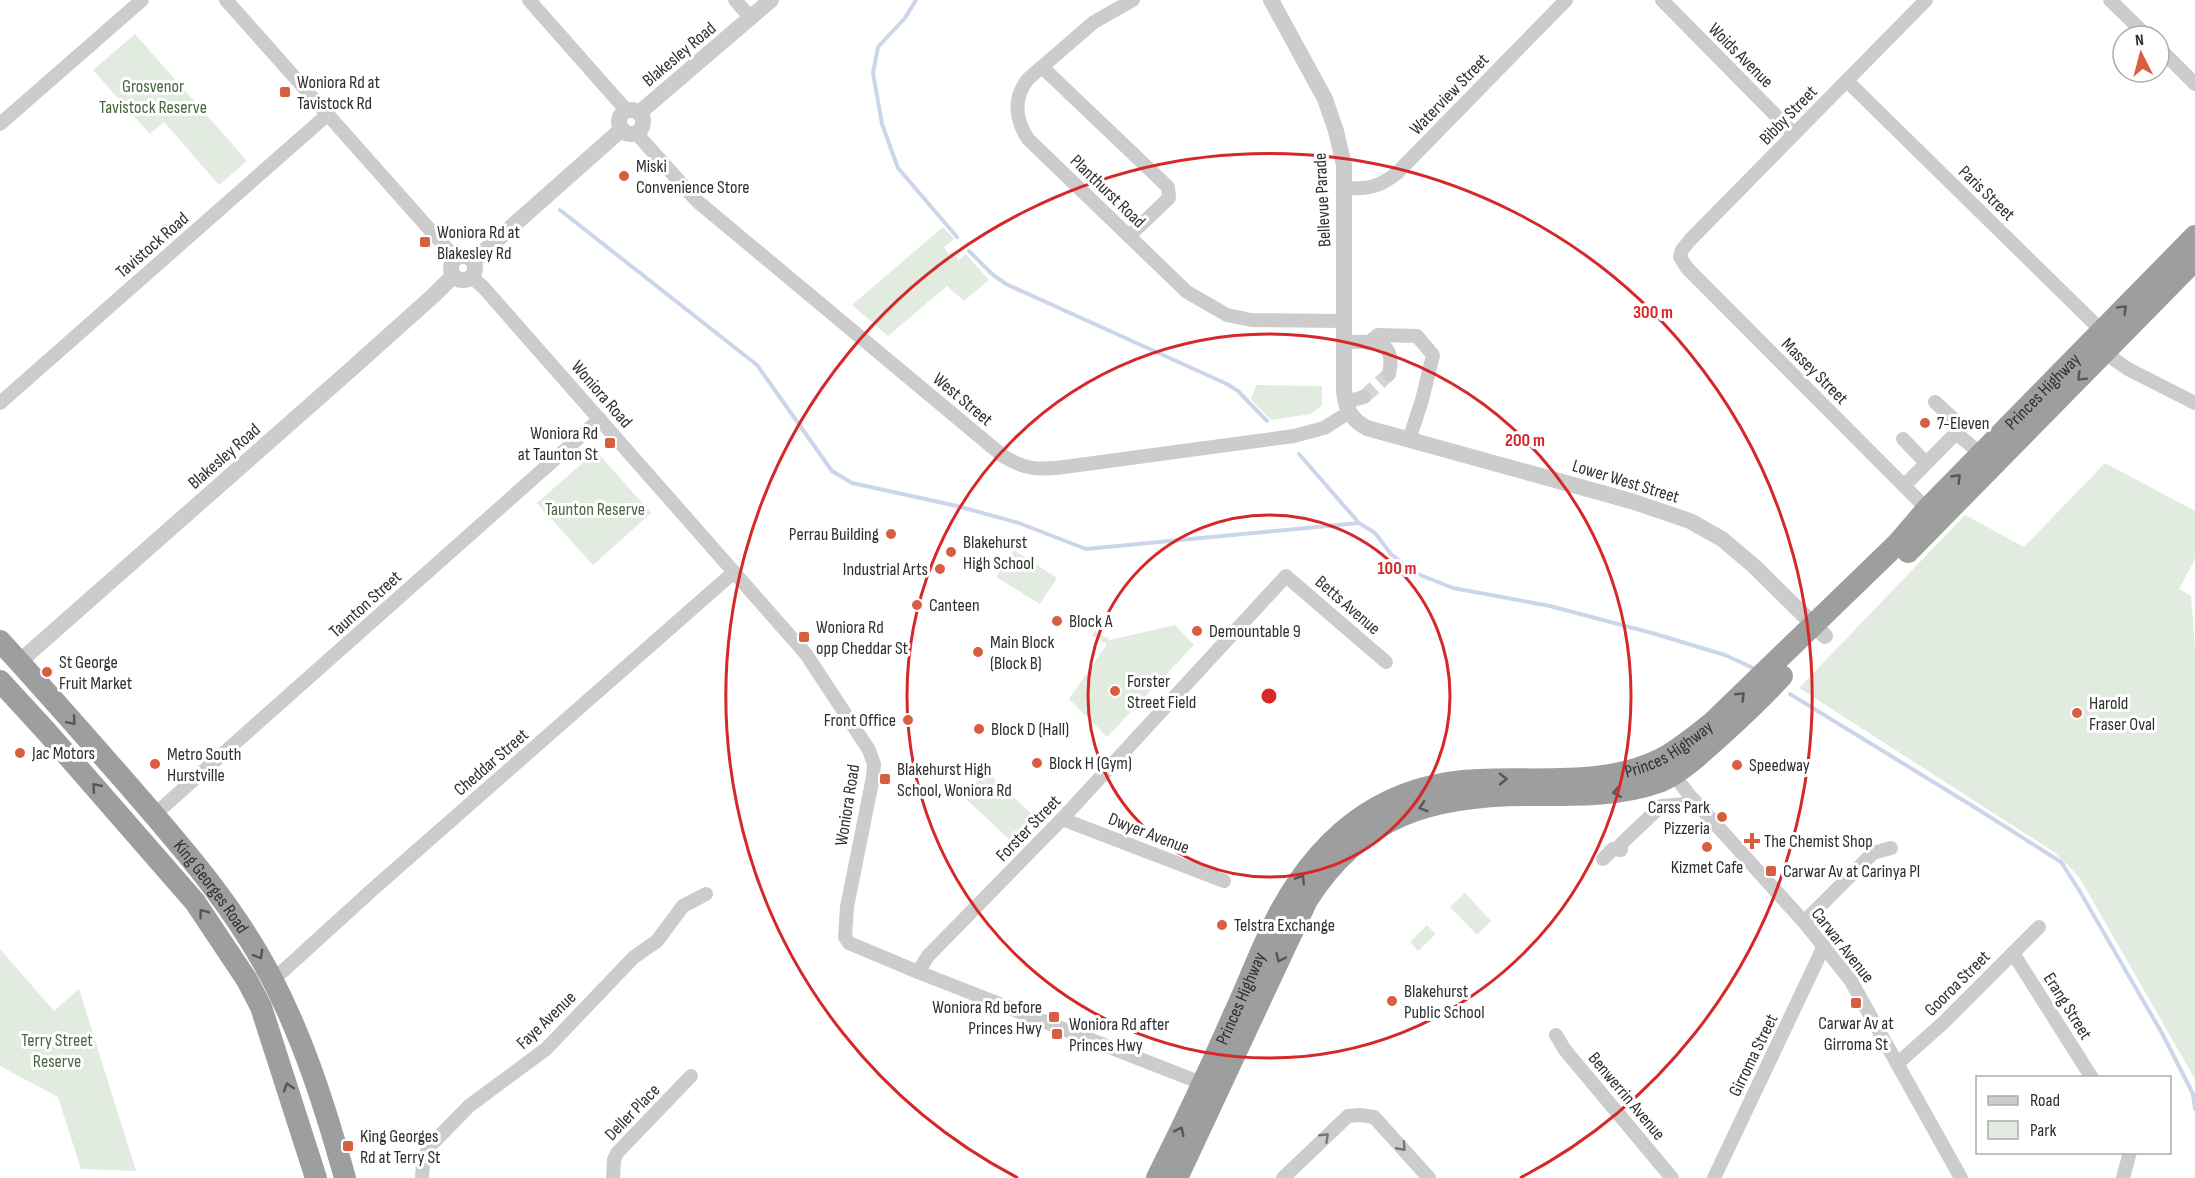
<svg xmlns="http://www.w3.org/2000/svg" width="2195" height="1178" viewBox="0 0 2195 1178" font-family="'Sofia Sans Condensed',sans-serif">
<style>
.green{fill:#e2ebdf}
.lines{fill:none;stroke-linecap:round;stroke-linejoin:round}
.stream{stroke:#ccd6ea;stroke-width:4}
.minor-tunnel{stroke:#d5d5d5;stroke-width:14;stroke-dasharray:14 7;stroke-linecap:butt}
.minor{stroke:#ccc;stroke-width:14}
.tertiary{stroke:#ccc;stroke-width:16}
.trunk{stroke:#9e9e9e;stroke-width:22}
.oneway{stroke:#565656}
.oneway2{stroke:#767676}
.ring{fill:none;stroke:#d62828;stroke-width:3}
.poi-dot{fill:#d85e40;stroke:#fff;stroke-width:2}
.labels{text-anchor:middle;stroke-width:6;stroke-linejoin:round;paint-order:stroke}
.street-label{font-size:18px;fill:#2f2f2f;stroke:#fff}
.poi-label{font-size:18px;fill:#2f2f2f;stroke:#fff;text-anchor:start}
.park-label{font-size:18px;fill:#486840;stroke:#fff}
.centre{fill:#d62828;stroke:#fff;stroke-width:3}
.ring-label{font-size:18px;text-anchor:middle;font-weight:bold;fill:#d62828;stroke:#fff;stroke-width:6;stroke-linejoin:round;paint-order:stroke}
</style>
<rect width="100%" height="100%" fill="#fff"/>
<g class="green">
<path d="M135 34 247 161 219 185 164 122 150 134 93 70Z"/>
<path d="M943 227 954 239 944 247 949 254 952 252 959 260 966 254 989 280 964 301 947 286 888 336 852 305Z"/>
<path d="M1256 385 1322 386V405L1311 414 1271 420 1251 399Z"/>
<path d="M596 451 651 513 593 565 537 503Z"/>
<path d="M2105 463 2195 511V559L2179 589 2191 596 2195 650V1079L2079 877 2054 852 1799 688 1965 515 2024 547Z"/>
<path d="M1014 550 1057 578 1040 604 996 577Z"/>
<path d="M1175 625 1194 645 1107 737 1069 699 1107 644 1092 636 1095 631 1110 640Z"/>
<path d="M986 771 1037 819 1014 844 963 796Z"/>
<path d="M1465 893 1491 921 1477 935 1450 907Z"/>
<path d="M1427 925 1436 934 1418 951 1410 942Z"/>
<path d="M0 949 54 1011 79 989 136 1171 81 1169 58 1097 0 1066Z"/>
</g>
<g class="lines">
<g class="stream">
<path d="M916 0 905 18 878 47 873 73 882 124 898 168 957 237"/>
<path d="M560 210 757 365 832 471 852 483 957 506 1019 523 1086 549 1359 523"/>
<path d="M969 251 992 274 1006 284 1227 384 1238 391 1267 421"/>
<path d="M1299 454 1359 523 1375 533 1391 554 1415 573 1453 588 1550 606 1652 633 1725 655 1753 668"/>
<path d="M1790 694 1979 810 2061 862 2079 890 2163 1035 2193 1094 2195 1109"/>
</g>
<path class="minor-tunnel" d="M1364 397 1389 374"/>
<g class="minor">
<path d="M226 0 455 258"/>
<path d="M529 0 627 111"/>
<path d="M735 0 751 18"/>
<path d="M1133 0 1094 22 1028 79C1013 98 1015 119 1028 139L1187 292 1227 315 1251 320 1345 321"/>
<path d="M1662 0 1794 134"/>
<path d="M1926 0 1690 240 1682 250 1680 257 1687 268 1927 509"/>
<path d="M2110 0 2147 36"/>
<path d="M2159 48 2195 84"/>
<path d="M1042 67 1168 187 1169 198 1129 236"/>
<path d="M1847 81 2101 330"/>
<path d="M0 124 142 0"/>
<path d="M636 133 697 201 1003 456C1026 470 1038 470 1064 467L1294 436 1324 428 1348 413"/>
<path d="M1345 188C1368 189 1378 188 1397 173L1566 0"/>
<path d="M472 277 484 288 806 654 869 750 874 764 873 777 847 907 845 937 849 943 918 972 1209 1086"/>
<path d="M1344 342C1371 342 1397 337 1389 374"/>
<path d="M1368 343 1378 335 1417 336 1433 355 1422 400 1409 440"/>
<path d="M2105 353 2128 369 2195 403"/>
<path d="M1345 402 1364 397"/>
<path d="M1935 402 1962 427 1956 433"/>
<path d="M0 403 327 115"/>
<path d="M1903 439 1926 463"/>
<path d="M1904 486 1956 433 1981 454"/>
<path d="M1669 769 1691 797 1804 922 1851 981 1961 1178"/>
<path d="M154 815 600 419"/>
<path d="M1062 819 1224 881"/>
<path d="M1603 859 1613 849 1621 850V844L1661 806 1697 803"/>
<path d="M1804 922 1873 853 1891 848"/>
<path d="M2013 953 2092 1078"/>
<path d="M918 972 928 956 1062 819 1286 576 1386 662"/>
<path d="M272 978 283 971 372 890 734 572"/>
<path d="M1556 1035 1565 1050 1672 1178"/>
<path d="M1898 1063 1943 1023 2039 927"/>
<path d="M422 1178 423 1164 428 1148 469 1106 546 1049 634 957 657 941 683 906 706 894"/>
<path d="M613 1178 614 1160 617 1153 691 1076"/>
<path d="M1283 1178 1348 1116 1360 1115 1374 1117 1429 1178"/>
<path d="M1714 1178 1824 946"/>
<path d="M2123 1178 2130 1152"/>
</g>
<g class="tertiary">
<path d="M1271 0 1325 99 1336 131 1344 165V391C1346 409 1350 419 1367 428L1631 501 1690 521 1722 539 1755 567 1825 636"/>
<circle cx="631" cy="122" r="12"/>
<path d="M639 113 771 0"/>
<circle cx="463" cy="268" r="12"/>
<path d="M473 261 622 129"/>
<path d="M19 662 348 372 434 295 453 276"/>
</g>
<g class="trunk">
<path d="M1908 552 2195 260"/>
<path id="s1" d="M0 641C44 689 87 738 130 787 182 847 234 906 271 977 304 1040 326 1110 345 1178"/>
<path d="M0 681 46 731 195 902 247 980 261 1007 316 1178"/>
<path id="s2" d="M1157 1178C1184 1124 1210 1069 1234 1014 1250 980 1263 943 1281 910 1324 832 1388 783 1479 780 1539 777 1608 787 1663 758 1681 748 1698 734 1714 721L1898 543 1927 509 2195 236"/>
<path d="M1177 1178 1307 900C1361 815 1432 795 1528 795 1572 795 1617 797 1659 782 1676 775 1693 761 1707 748 1733 725 1758 702 1782 676"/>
</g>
</g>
<defs><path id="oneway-chevron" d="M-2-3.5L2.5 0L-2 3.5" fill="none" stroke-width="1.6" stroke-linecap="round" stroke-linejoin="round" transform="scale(1.5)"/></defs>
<g class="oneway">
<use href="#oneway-chevron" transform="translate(2123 309) rotate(-45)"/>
<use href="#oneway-chevron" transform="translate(2081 377) rotate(135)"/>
<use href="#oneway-chevron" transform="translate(1957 478) rotate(-46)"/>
<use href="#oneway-chevron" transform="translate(1741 696) rotate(-44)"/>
<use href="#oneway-chevron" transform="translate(72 721) rotate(49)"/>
<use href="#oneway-chevron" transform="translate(1503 779) rotate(-1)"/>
<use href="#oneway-chevron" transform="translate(96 787) rotate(-131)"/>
<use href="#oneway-chevron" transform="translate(1617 792) rotate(171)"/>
<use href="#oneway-chevron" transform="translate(1423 807) rotate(162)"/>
<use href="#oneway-chevron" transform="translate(1301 879) rotate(-57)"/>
<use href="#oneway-chevron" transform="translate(203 913) rotate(-126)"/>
<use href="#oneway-chevron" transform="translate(259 955) rotate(60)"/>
<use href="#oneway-chevron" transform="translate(1280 958) rotate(115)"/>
<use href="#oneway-chevron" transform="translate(288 1087) rotate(-108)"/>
<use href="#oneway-chevron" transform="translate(1180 1131) rotate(-64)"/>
</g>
<g class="oneway2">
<use href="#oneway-chevron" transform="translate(1325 1137) rotate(-44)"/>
<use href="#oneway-chevron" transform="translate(1402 1147) rotate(48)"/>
</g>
<g class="ring">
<circle cx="1269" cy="696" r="181"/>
<circle cx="1269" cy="696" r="362"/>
<path d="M1018 1178A543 543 0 1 1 1520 1178"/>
</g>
<g class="poi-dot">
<rect x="279" y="86" width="12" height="12" rx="3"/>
<circle cx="624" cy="176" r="6"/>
<rect x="419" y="236" width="12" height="12" rx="3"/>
<circle cx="1925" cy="423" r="6"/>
<rect x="604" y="437" width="12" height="12" rx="3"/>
<circle cx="891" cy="534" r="6"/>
<circle cx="951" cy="552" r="6"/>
<circle cx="940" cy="569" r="6"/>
<circle cx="917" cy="605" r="6"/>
<circle cx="1057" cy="621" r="6"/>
<circle cx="1197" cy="631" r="6"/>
<rect x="798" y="631" width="12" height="12" rx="3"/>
<circle cx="978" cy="652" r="6"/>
<circle cx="47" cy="672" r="6"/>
<circle cx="1115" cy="691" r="6"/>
<circle cx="2077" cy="713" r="6"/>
<circle cx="908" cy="720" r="6"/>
<circle cx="979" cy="729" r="6"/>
<circle cx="20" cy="753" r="6"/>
<circle cx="1037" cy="763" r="6"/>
<circle cx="155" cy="764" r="6"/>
<circle cx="1737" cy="765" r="6"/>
<rect x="879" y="773" width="12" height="12" rx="3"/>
<circle cx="1722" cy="817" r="6"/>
<path d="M1749 832h6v6h6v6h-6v6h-6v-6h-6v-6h6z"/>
<circle cx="1707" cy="847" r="6"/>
<rect x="1765" y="865" width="12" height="12" rx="3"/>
<circle cx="1222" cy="925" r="6"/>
<circle cx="1392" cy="1001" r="6"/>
<rect x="1850" y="997" width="12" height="12" rx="3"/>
<rect x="1048" y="1011" width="12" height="12" rx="3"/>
<rect x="1051" y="1028" width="12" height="12" rx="3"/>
<rect x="342" y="1140" width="12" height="12" rx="3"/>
</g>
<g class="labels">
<g class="street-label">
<text transform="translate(679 54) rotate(-40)" y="6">Blakesley Road</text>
<text transform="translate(1741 55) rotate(45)" y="6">Woids Avenue</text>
<text transform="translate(1449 94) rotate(-46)" y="6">Waterview Street</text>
<text transform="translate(1788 115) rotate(-46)" y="6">Bibby Street</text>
<text transform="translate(1108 191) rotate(44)" y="6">Planthurst Road</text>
<text transform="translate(1987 193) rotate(44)" y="6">Paris Street</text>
<text transform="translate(1322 200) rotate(-93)" y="6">Bellevue Parade</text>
<text transform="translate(152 245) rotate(-41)" y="6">Tavistock Road</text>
<text transform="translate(1815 371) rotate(45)" y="6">Massey Street</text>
<text dy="6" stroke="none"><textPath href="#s2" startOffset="1260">Princes Highway</textPath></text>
<text transform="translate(602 394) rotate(49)" y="6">Woniora Road</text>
<text transform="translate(963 399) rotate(40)" y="6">West Street</text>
<text transform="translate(224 456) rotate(-41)" y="6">Blakesley Road</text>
<text transform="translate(1626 481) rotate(17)" y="6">Lower West Street</text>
<text transform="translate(365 604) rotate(-42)" y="6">Taunton Street</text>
<text transform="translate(1348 605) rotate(41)" y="6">Betts Avenue</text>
<text dy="6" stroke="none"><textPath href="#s2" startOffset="740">Princes Highway</textPath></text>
<text transform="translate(491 762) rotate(-41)" y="6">Cheddar Street</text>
<text transform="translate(847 805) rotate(-81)" y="6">Woniora Road</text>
<text transform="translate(1028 828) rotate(-46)" y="6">Forster Street</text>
<text transform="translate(1149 833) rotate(21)" y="6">Dwyer Avenue</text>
<text dy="6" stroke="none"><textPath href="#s1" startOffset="324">King Georges Road</textPath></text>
<text transform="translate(1843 945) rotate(52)" y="6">Carwar Avenue</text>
<text transform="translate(1957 983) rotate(-45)" y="6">Gooroa Street</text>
<text dy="6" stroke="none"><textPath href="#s2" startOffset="198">Princes Highway</textPath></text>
<text transform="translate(2068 1006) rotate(58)" y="6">Erang Street</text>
<text transform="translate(546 1020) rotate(-44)" y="6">Faye Avenue</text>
<text transform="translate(1753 1055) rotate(-64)" y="6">Girroma Street</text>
<text transform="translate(1627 1096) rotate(50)" y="6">Benwerrin Avenue</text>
<text transform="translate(632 1112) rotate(-46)" y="6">Deller Place</text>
</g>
<g class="poi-label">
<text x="297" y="88">Woniora Rd at<tspan x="297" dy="21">Tavistock Rd</tspan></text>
<text x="636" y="172">Miski<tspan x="636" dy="21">Convenience Store</tspan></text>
<text x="437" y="238">Woniora Rd at<tspan x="437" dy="21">Blakesley Rd</tspan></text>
<text x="1937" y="429">7-Eleven</text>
<text x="598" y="439" text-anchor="end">Woniora Rd<tspan x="598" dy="21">at Taunton St</tspan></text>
<text x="879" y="540" text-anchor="end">Perrau Building</text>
<text x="963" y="548">Blakehurst<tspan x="963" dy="21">High School</tspan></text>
<text x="928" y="575" text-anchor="end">Industrial Arts</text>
<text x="929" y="611">Canteen</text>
<text x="1069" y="627">Block A</text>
<text x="816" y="633">Woniora Rd<tspan x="816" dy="21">opp Cheddar St</tspan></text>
<text x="1209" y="637">Demountable 9</text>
<text x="990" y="648">Main Block<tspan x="990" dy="21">(Block B)</tspan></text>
<text x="59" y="668">St George<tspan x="59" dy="21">Fruit Market</tspan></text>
<text x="1127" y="687">Forster<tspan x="1127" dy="21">Street Field</tspan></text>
<text x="2089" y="709">Harold<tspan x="2089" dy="21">Fraser Oval</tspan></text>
<text x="896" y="726" text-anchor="end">Front Office</text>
<text x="991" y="735">Block D (Hall)</text>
<text x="32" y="759">Jac Motors</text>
<text x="167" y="760">Metro South<tspan x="167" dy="21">Hurstville</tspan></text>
<text x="1049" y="769">Block H (Gym)</text>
<text x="1749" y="771">Speedway</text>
<text x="897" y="775">Blakehurst High<tspan x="897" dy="21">School, Woniora Rd</tspan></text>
<text x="1710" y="813" text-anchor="end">Carss Park<tspan x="1710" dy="21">Pizzeria</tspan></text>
<text x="1764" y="847">The Chemist Shop</text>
<text x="1707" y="873" text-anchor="middle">Kizmet Cafe</text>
<text x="1783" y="877">Carwar Av at Carinya Pl</text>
<text x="1234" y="931">Telstra Exchange</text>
<text x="1404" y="997">Blakehurst<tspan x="1404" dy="21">Public School</tspan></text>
<text x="1042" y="1013" text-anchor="end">Woniora Rd before<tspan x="1042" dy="21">Princes Hwy</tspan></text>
<text x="1856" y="1029" text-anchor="middle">Carwar Av at<tspan x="1856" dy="21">Girroma St</tspan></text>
<text x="1069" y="1030">Woniora Rd after<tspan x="1069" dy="21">Princes Hwy</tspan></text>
<text x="360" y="1142">King Georges<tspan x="360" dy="21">Rd at Terry St</tspan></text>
</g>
<g class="park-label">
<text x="153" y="92">Grosvenor<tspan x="153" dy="21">Tavistock Reserve</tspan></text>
<text x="595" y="515">Taunton Reserve</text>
<text x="57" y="1046">Terry Street<tspan x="57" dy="21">Reserve</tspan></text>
</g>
</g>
<circle cx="1269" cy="696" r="9" class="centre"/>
<g class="ring-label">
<text x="1653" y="318">300 m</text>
<text x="1525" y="446">200 m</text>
<text x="1397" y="574">100 m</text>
</g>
<rect x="1976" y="1076" width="195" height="78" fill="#ffffff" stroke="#acacac" stroke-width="1.5"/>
<rect x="1988" y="1096" width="30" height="9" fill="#cccccc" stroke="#acacac" stroke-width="1.5"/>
<text x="2030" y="1106" font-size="18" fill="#2f2f2f">Road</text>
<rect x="1988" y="1121" width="30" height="18" fill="#e2ebdf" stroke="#acacac" stroke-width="1.5"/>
<text x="2030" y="1136" font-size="18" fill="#2f2f2f">Park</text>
<g transform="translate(2141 54) rotate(354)"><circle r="28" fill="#ffffff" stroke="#acacac" stroke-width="1.5"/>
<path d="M0-4.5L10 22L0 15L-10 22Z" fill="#d85e40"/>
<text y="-9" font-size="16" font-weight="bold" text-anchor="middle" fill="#2f2f2f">N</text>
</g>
</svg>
